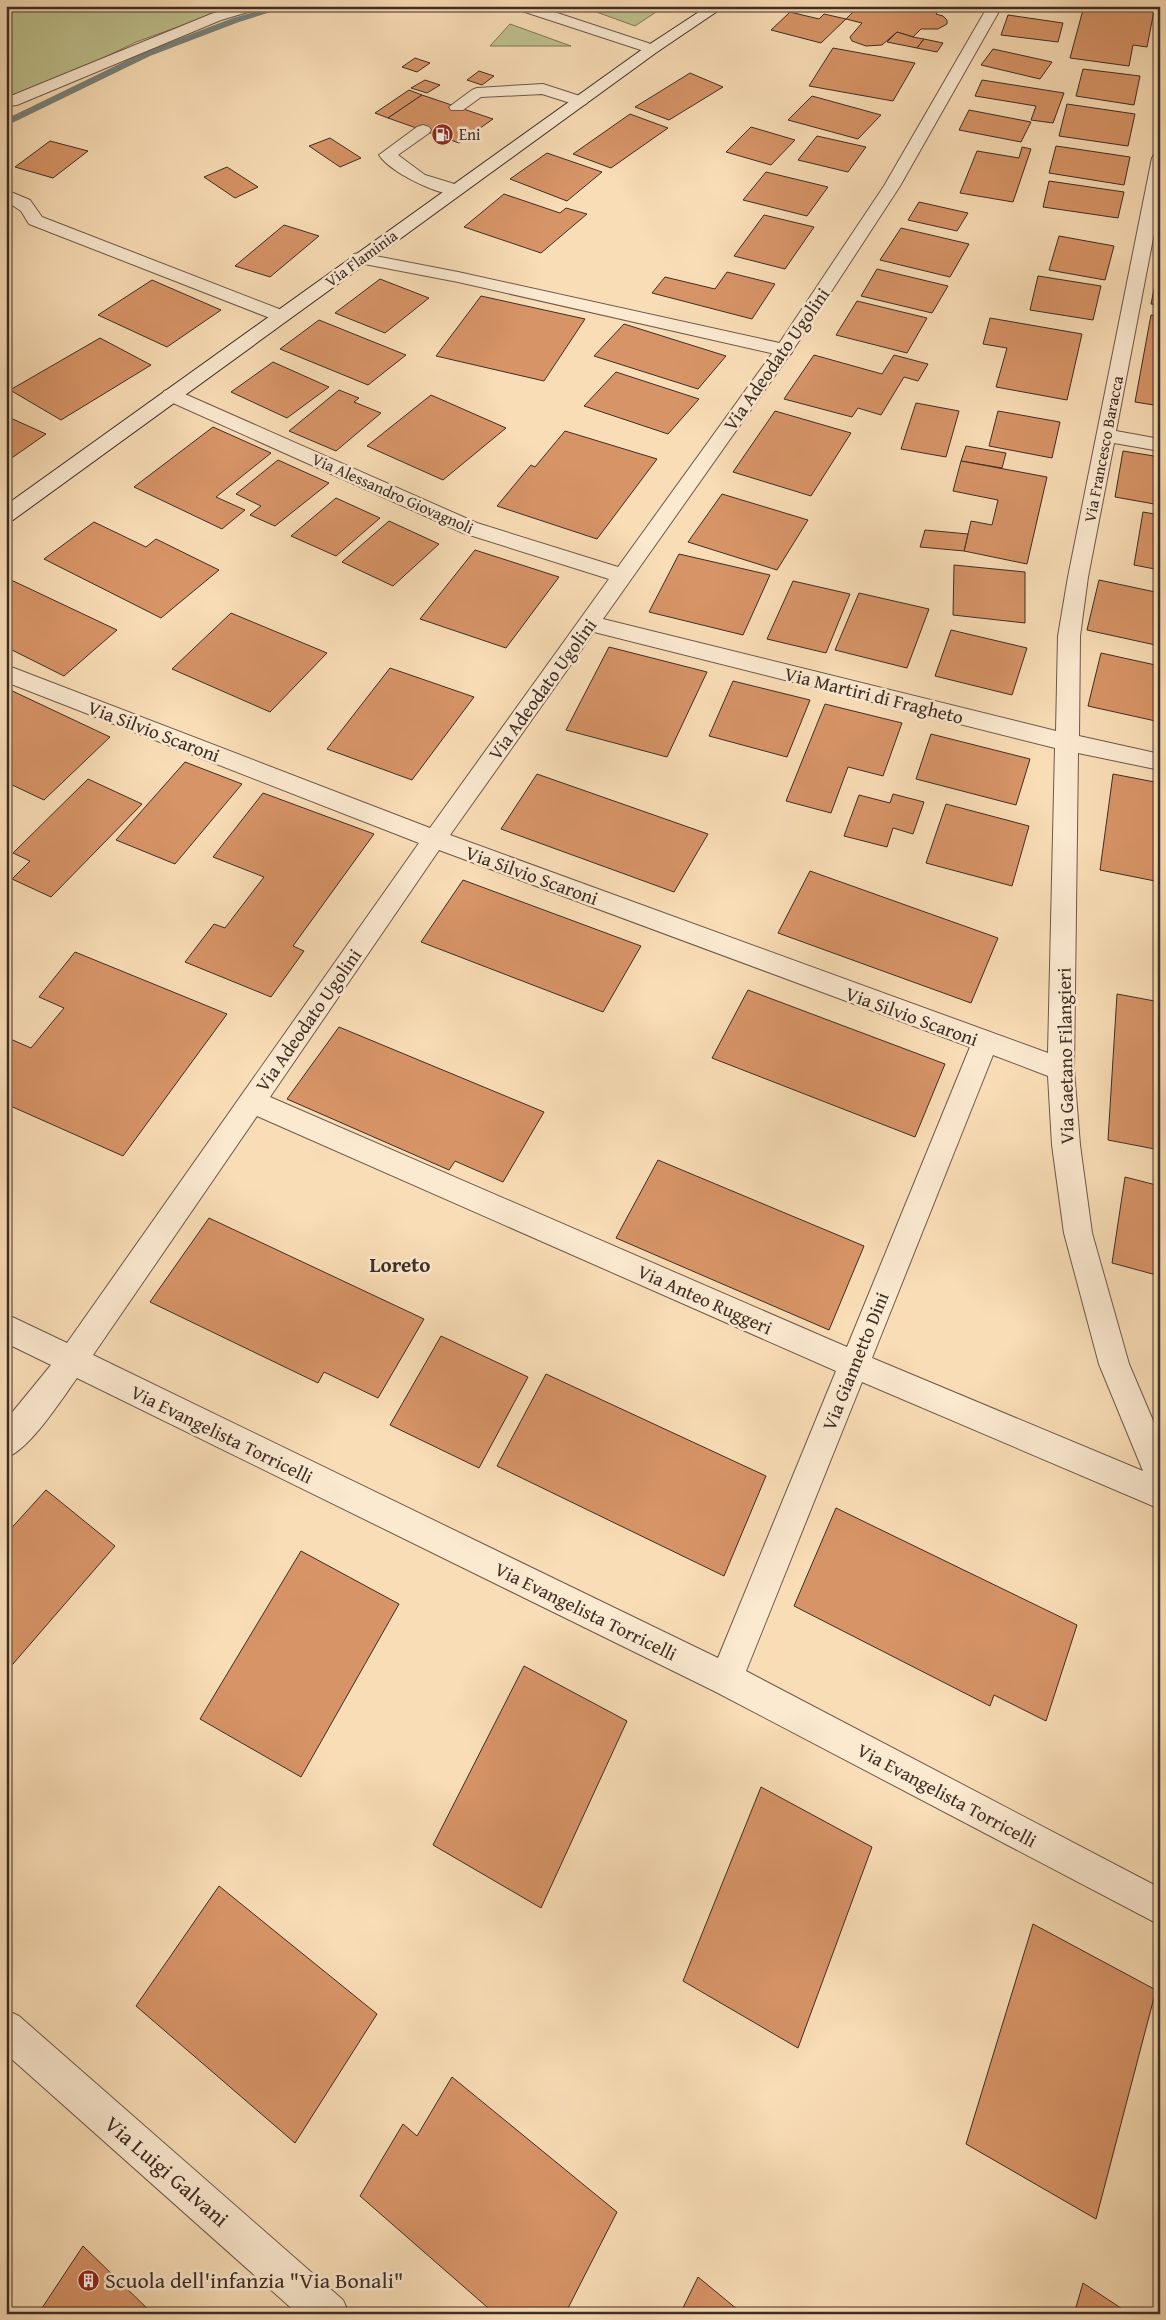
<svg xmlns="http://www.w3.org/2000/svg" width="1166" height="2320" viewBox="0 0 1166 2320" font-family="'Gentium Book Plus',serif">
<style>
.green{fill:#bec18e;stroke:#7e775a}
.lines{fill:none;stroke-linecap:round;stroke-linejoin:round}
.stream{fill:#78827b;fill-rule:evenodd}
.building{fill:#d79467;stroke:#3e2d25}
.lane-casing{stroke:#6d5949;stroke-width:2}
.street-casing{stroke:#6d5949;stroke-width:2}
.secondary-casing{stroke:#3e2d25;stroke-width:2}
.lane{fill:#fbe9d0;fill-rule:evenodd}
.street{fill:#fbe9d0;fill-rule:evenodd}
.secondary{fill:#fbe9d0;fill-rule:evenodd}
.labels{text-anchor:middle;stroke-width:5;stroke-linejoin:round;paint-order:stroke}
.far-poi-label{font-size:16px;fill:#3e2d25;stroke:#fbe9d0;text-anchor:start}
.far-street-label{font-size:16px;fill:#3e2d25;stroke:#fbe9d0}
.street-label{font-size:19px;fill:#3e2d25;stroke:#fbe9d0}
.quarter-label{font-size:21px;font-weight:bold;fill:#3e2d25;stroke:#fbe9d0}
.near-street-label{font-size:22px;fill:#3e2d25;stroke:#fbe9d0}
.near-poi-label{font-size:22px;fill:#3e2d25;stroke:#fbe9d0;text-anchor:start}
</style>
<rect width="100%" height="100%" fill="#f9ddb6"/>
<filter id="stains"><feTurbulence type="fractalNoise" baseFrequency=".004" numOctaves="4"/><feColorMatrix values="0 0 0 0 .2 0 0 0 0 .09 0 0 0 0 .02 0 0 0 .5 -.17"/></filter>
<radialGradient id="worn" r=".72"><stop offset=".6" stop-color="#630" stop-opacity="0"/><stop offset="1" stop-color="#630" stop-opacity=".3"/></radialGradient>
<g class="green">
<path d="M6 6H236L136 42 25 96 6 102Z"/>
<path d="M580 6H665L635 26Z"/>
<path d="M510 24 571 46H490Z"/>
</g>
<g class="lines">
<path class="stream" d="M276 6H290L239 22 150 56 6 126V119L144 52 233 18Z"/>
</g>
<g class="building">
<path d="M844 6H943L936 14 943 16 947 20V24L938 29H921L913 37 897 32 882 45 866 46 852 41 850 37 862 23 846 19 853 12Z"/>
<path d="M1084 6H1155L1147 47 1133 45 1129 66 1070 58Z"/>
<path d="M790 12 819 19 824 14 846 19 821 43 771 30Z"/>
<path d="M1008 15 1063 23 1058 42 1001 35Z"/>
<path d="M897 32 913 37 924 39 917 48 887 42Z"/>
<path d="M924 39 943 43 937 52 917 48Z"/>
<path d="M833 48 915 63 893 101 809 86Z"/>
<path d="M993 49 1052 62 1040 79 981 65Z"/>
<path d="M415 58 430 63 417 72 402 67Z"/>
<path d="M1083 69 1140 76 1134 105 1076 96Z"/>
<path d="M479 71 494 76 482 85 467 80Z"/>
<path d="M690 73 723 87 669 120 635 107Z"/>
<path d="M425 80 440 85 427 93 411 88Z"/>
<path d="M982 80 1064 93 1053 123 1031 120 1036 106 975 96Z"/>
<path d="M409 90 422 95 388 118 375 113Z"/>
<path d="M422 95 493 119 459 143 388 118Z"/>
<path d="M812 96 881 115 858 139 788 120Z"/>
<path d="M1067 104 1135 114 1128 146 1059 136Z"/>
<path d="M969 110 1031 122 1021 142 959 130Z"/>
<path d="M630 114 668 128 611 168 573 154Z"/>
<path d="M751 127 795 140 771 165 726 152Z"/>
<path d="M817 136 866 147 848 172 798 160Z"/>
<path d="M330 138 361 158 340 167 309 146Z"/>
<path d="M50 141 88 151 53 178 15 167Z"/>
<path d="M1056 146 1130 157 1124 185 1049 173Z"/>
<path d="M1022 147 1031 149 1013 202 960 193 977 151 1019 158Z"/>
<path d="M547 153 602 172 567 201 510 179Z"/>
<path d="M227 167 258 187 235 198 204 177Z"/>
<path d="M766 172 828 187 807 216 743 200Z"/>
<path d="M1049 181 1124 192 1118 218 1043 207Z"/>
<path d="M504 194 560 213 566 208 587 214 541 253 464 227Z"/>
<path d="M919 202 968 213 957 231 908 220Z"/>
<path d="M764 215 814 227 785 269 734 256Z"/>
<path d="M284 225 319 236 270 277 235 266Z"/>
<path d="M901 228 969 244 950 277 880 260Z"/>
<path d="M1059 236 1114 246 1105 280 1049 270Z"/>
<path d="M1160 259V305L1151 304Z"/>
<path d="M877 269 948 286 932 313 861 296Z"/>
<path d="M727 272 775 284 752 319 652 293 665 277 715 289Z"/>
<path d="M1038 276 1101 286 1093 320 1030 310Z"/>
<path d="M380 279 429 298 385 333 335 313Z"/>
<path d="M152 280 221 310 167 347 98 315Z"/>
<path d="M481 296 585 319 544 381 436 356Z"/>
<path d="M857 301 927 318 907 353 836 335Z"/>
<path d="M1151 315 1160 317V406L1135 402Z"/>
<path d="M990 318 1082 334 1067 400 996 387 1007 348 983 344Z"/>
<path d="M319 320 406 355 368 385 280 349Z"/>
<path d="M624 324 726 356 698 389 594 356Z"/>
<path d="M100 338 151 365 61 420 10 390Z"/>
<path d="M814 355 882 374 894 355 928 364 918 381 904 377 881 415 858 408 852 417 784 399Z"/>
<path d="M273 362 329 387 287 418 231 392Z"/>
<path d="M616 372 699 399 668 434 584 406Z"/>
<path d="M339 390 359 398 354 402 381 413 336 451 289 431Z"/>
<path d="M431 395 506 428 443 480 367 446Z"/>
<path d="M916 403 959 411 946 457 901 449Z"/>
<path d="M775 411 851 433 811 496 733 472Z"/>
<path d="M998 411 1060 422 1052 458 989 446Z"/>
<path d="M6 416 46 434 6 462Z"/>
<path d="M213 427 271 453 216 497 245 510 222 529 134 487Z"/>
<path d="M565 431 657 459 597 539 497 506 531 465 535 467Z"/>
<path d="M966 446 1006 453 1002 468 961 461Z"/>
<path d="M1123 451 1160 457V505L1115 497Z"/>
<path d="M278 460 329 483 275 526 250 515 261 506 236 494Z"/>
<path d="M961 461 1047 477 1027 564 964 551 971 521 992 525 998 500 953 491Z"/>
<path d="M722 494 808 520 777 570 688 542Z"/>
<path d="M336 498 380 518 336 556 291 536Z"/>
<path d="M1143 512 1160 515V570L1134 565Z"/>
<path d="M389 521 439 544 393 586 342 562Z"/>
<path d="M94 522 146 547 156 539 219 570 161 618 44 559Z"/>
<path d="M925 530 968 534 964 551 920 547Z"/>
<path d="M475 550 559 577 506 648 420 619Z"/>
<path d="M679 554 770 575 743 635 649 612Z"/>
<path d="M954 565 1025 572V623L953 615Z"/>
<path d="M9 579 117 630 64 676 6 647V582Z"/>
<path d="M1099 580 1160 593V646L1087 630Z"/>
<path d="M793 581 850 594 826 653 767 639Z"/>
<path d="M859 593 929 609 907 668 835 650Z"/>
<path d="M231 613 327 653 270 712 172 669Z"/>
<path d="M951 630 1027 648 1012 695 935 676Z"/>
<path d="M609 647 707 672 667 757 566 730Z"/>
<path d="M1101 653 1160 666V722L1088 706Z"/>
<path d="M390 668 474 697 412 780 327 749Z"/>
<path d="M733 681 810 700 787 757 709 736Z"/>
<path d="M6 688 110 737 44 800 6 782Z"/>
<path d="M825 704 902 723 883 776 848 767 831 813 786 801Z"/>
<path d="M931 734 1030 759 1016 805 916 779Z"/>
<path d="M185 762 242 784 175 864 116 840Z"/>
<path d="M537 774 708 834 674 892 501 829Z"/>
<path d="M1113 774 1160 783V882L1100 870Z"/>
<path d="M88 779 142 804 51 897 12 879 30 861 13 853Z"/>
<path d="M263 793 374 834 293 946 304 951 271 997 185 962 214 924 225 928 264 877 213 857Z"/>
<path d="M893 794 924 802 913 834 893 828 887 847 844 836 859 795 890 803Z"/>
<path d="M946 804 1029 826 1012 886 926 863Z"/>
<path d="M810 871 998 938 971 1003 778 933Z"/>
<path d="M463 880 641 946 603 1012 421 942Z"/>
<path d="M75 952 227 1014 123 1156 6 1104V1041L8 1038 31 1048 64 1008 39 997Z"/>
<path d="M748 990 945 1064 915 1137 712 1058Z"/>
<path d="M1117 994 1160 1002V1150L1108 1140Z"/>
<path d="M339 1027 544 1112 503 1182 455 1161 449 1170 287 1099Z"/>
<path d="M658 1160 864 1246 829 1330 616 1238Z"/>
<path d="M1125 1177 1160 1186V1276L1112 1263Z"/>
<path d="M209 1218 424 1319 378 1398 324 1372 318 1383 150 1302Z"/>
<path d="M441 1336 528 1377 479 1468 390 1425Z"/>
<path d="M546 1374 766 1476 724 1576 497 1466Z"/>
<path d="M46 1490 115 1546 6 1672V1534Z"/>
<path d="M836 1508 1077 1625 1046 1721 994 1695 990 1706 794 1606Z"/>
<path d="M301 1551 399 1604 301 1777 200 1719Z"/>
<path d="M524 1666 627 1721 541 1908 433 1845Z"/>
<path d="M761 1787 872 1847 798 2048 683 1981Z"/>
<path d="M219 1886 377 2014 295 2143 136 2006Z"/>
<path d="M1033 1924 1156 1990 1096 2219 966 2144Z"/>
<path d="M452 2077 617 2212 565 2314H495L360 2196 403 2124 417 2136Z"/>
<path d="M83 2246 153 2314H38Z"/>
<path d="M698 2277 743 2314H680Z"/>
<path d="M1083 2283 1130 2314H1074Z"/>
</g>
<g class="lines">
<defs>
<g id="lane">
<path d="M237 6H260L258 9 221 20 17 105 6 106V98L211 14Z"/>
<path d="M521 6H536L657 46 660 49 652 54 647 52 522 11Z"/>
<path d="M543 84 586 98 588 101 586 104 580 106 542 94 481 97 463 110H451L449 107 472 90 477 88Z"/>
<path d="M423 125 429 127 431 130 429 133 398 155 425 175 461 186 463 190 461 194C441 198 390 172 379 155L417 127Z"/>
<path d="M6 190 30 200 42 217 287 312 290 316 287 320H275L29 224 21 211 6 201Z"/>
<path d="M360 253 458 272 784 344 791 346 793 350 791 354 784 356 458 282 354 262 351 258 354 254Z"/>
</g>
<g id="street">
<path d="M988 6H1002L900 186 793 350 603 619 1056 731 1058 636 1068 577 1152 158 1154 155 1160 153V202L1116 431 1160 439V451L1114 443 1088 577 1080 636 1079 736 1160 754V770L1078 753 1074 1069 1080 1145 1092 1233 1129 1364 1160 1437V1509L862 1382 746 1671 1160 1888V1925L714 1691 77 1378C61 1400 31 1448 6 1458V1420L51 1365 6 1343V1314L67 1343 419 843 6 682V665L430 828 609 579 463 533 164 399 162 395 164 391 171 389 178 391 477 523 618 567 776 348 884 186ZM594 632 1055 748 1048 1053 450 835ZM439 850 970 1047 847 1347 270 1097ZM993 1055 1048 1076 1052 1145 1064 1233 1099 1364 1143 1471 872 1358ZM257 1116 836 1371 718 1658 93 1355Z"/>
<path d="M6 2010 19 2016 343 2300 349 2314H298L6 2054Z"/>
</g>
<path id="secondary" d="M708 6H725L657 52 13 520 6 521V505L647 46Z"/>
</defs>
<use href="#lane" class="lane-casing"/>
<use href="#street" class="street-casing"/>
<use href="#secondary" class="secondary-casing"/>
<use href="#lane" class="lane"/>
<use href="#street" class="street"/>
<use href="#secondary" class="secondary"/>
</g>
<defs>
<symbol id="fuel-disc" viewBox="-11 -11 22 22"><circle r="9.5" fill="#8f2418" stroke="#fbe9d0"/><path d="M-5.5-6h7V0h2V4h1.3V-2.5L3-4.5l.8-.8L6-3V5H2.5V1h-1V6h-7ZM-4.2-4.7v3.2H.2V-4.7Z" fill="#fff"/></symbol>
<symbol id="building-disc" viewBox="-11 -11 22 22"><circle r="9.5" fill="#8f2418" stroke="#fbe9d0"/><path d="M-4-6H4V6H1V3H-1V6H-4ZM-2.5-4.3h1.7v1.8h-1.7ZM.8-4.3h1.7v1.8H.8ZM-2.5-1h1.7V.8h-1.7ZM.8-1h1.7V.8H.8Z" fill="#fff"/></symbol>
</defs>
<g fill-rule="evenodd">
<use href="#fuel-disc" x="430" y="122" width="25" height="25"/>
<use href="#building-disc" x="76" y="2268" width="25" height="25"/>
</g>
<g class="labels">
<g class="far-poi-label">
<text x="459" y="140">Eni</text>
</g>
<g class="far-street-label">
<text transform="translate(361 258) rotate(-36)" y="6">Via Flaminia</text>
<text transform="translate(1103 449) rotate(-79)" y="6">Via Francesco Baracca</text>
<text transform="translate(393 493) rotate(24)" y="6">Via Alessandro Giovagnoli</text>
</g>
<g class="street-label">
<text transform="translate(776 359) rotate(-55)" y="7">Via Adeodato Ugolini</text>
<text transform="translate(542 689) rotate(-54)" y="7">Via Adeodato Ugolini</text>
<text transform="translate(874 695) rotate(14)" y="7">Via Martiri di Fragheto</text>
<text transform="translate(154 731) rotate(21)" y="7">Via Silvio Scaroni</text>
<text transform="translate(532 875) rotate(20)" y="7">Via Silvio Scaroni</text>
<text transform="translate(912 1016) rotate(20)" y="7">Via Silvio Scaroni</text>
<text transform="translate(308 1020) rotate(-55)" y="7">Via Adeodato Ugolini</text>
<text transform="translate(1065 1056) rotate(-91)" y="7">Via Gaetano Filangieri</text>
<text transform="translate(705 1299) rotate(24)" y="7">Via Anteo Ruggeri</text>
<text transform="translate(855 1361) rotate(-68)" y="7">Via Giannetto Dini</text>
<text transform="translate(222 1434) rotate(26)" y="7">Via Evangelista Torricelli</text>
<text transform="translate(586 1611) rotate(26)" y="7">Via Evangelista Torricelli</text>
<text transform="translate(947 1795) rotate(28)" y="7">Via Evangelista Torricelli</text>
</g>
<g class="quarter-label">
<text x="400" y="1272">Loreto</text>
</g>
<g class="near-street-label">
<text transform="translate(167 2171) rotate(41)" y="8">Via Luigi Galvani</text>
</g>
<g class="near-poi-label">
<text x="105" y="2288">Scuola dell'infanzia "Via Bonali"</text>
</g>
</g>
<rect width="1166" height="2320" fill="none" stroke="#f9ddb6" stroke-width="25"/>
<rect x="8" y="8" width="1151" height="2305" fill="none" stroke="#3e2d25" stroke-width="2.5"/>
<rect x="12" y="12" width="1141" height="2295" fill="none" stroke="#3e2d25"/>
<rect width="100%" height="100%" filter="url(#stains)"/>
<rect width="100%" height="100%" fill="url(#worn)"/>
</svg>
